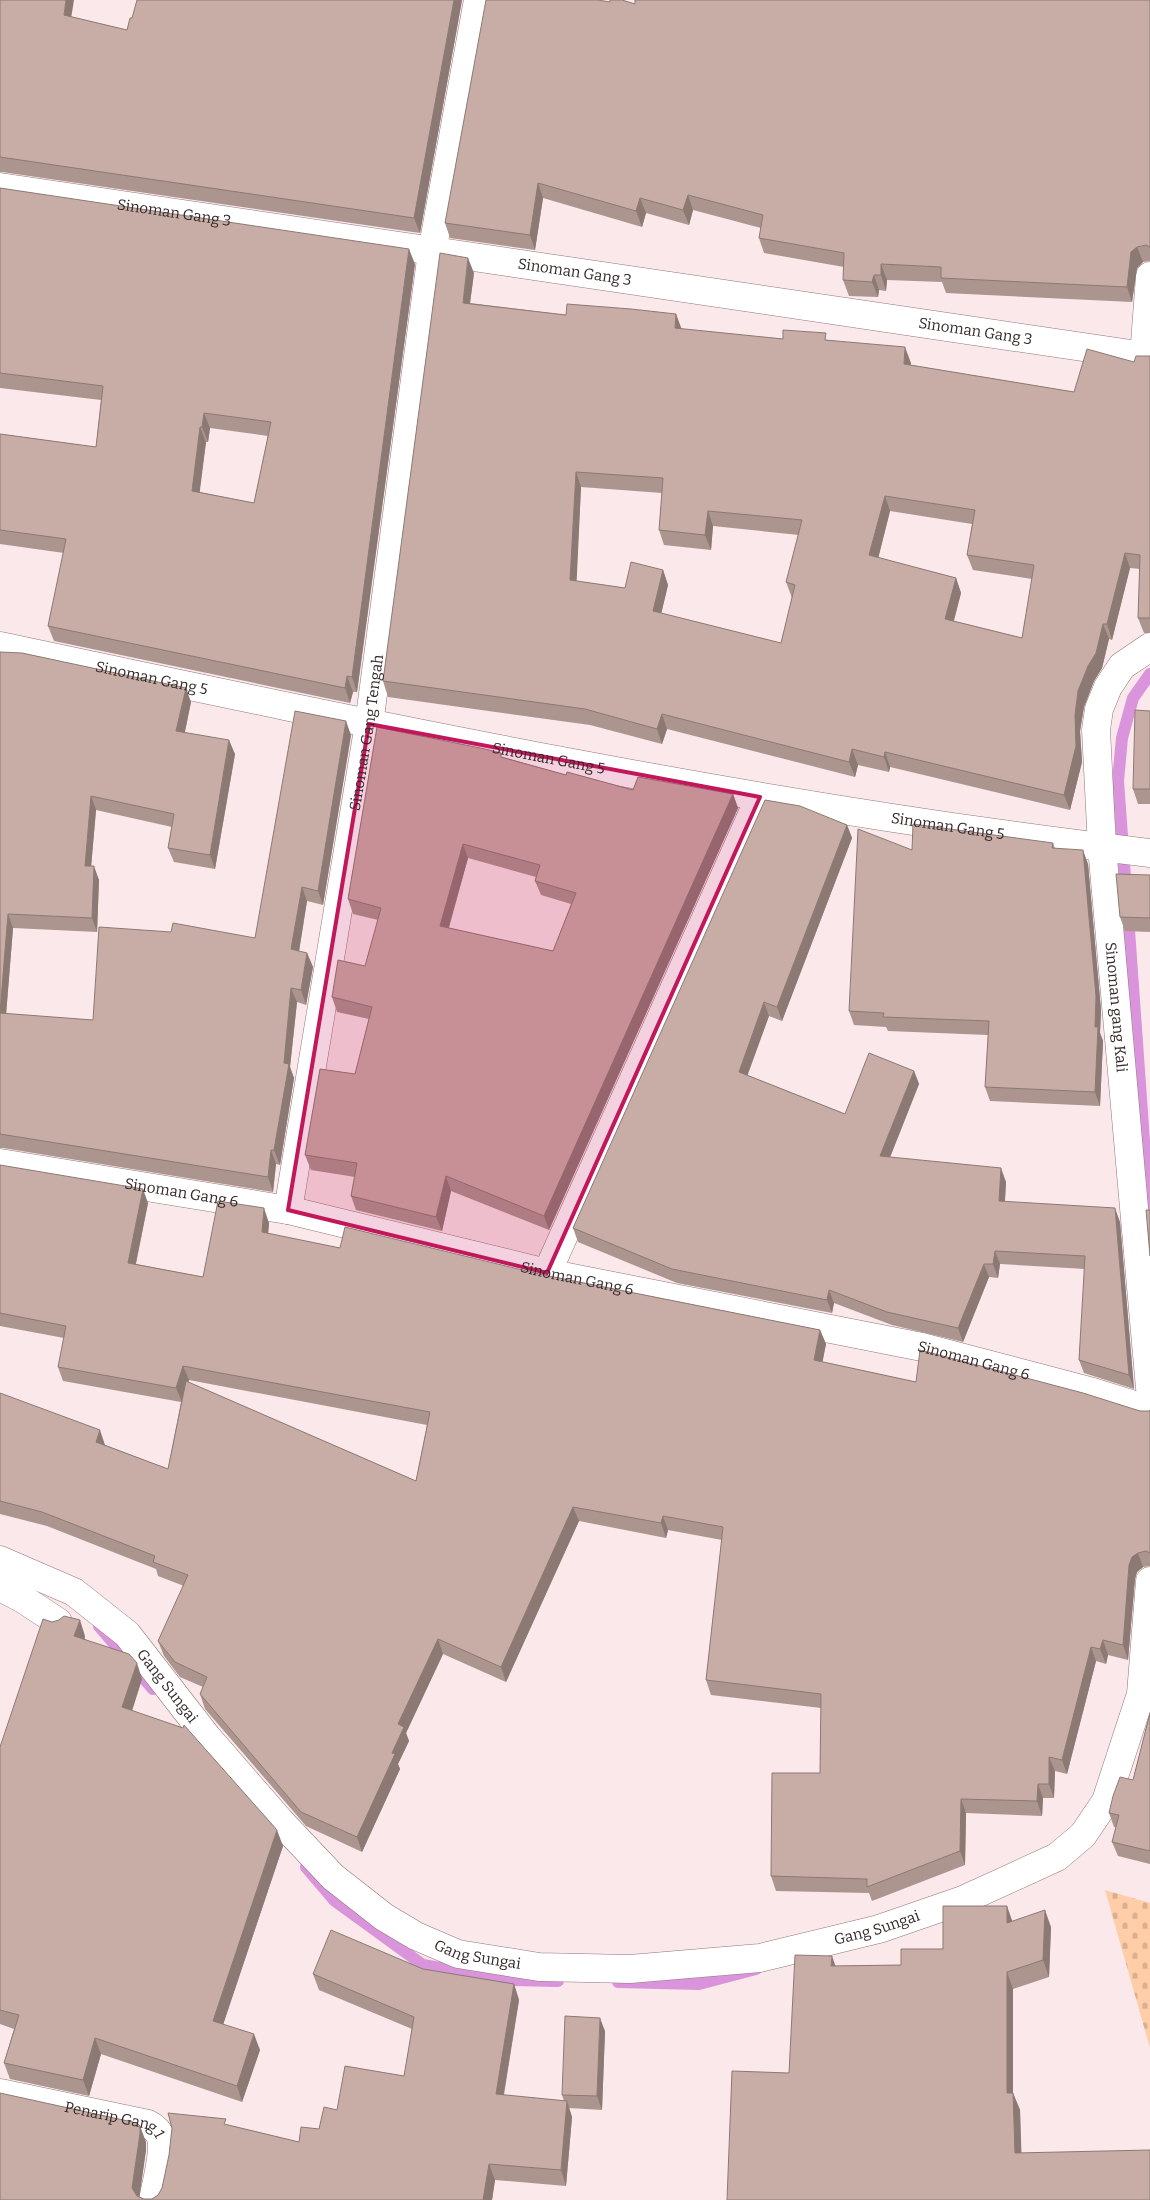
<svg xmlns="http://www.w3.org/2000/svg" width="1150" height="2200" viewBox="0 0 1150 2200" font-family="Bitter,serif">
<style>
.cemetery{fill:url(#cemetery-stones)}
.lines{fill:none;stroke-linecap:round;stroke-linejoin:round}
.stream{stroke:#da94dc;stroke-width:12}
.minor-casing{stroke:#917779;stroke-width:29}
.minor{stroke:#fff;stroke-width:28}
.wall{fill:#ac958f;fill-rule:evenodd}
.shaded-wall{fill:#8c7974}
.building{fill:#c8ada6;stroke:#8c7974;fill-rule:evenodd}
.marked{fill:#c2185b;fill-opacity:0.2;stroke:#c2185b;stroke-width:4;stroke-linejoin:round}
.labels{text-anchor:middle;stroke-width:4;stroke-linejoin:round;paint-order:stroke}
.street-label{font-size:15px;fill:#332829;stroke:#fff}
</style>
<defs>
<pattern id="cemetery-stones" width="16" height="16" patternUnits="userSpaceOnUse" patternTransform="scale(1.25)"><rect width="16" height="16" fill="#ffcda8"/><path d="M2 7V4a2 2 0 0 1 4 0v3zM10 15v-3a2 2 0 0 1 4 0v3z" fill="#dbb091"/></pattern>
</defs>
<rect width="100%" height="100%" fill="#fbe8ea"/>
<path class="cemetery" d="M1105 1890 1150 1903V2048Z"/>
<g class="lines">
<g class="stream">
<path d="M1126 891 1118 781 1122 738 1133 698 1150 674"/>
<path d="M1128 916 1150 1225"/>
<path d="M99 1626 153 1689"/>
<path d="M306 1867 335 1901 423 1965 511 1980 558 1981"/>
<path d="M618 1982 699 1984 756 1969"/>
</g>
<defs>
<g id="minor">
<path id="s1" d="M0 187 1150 357"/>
<path d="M1144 356 1150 276"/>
<path id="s2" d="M0 646C381 727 763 808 1150 853"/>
<path id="s3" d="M1150 647 1122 666 1108 687 1099 709 1096 730 1102 847 1150 1388"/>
<path id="s4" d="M0 1163 288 1210 547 1273 922 1347 1093 1392 1150 1410"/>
<path id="s5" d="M288 1210 369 724 432 252 478 0"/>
<path d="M547 1273 760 797"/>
<path id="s6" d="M0 1560 74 1592 127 1634 207 1737 280 1821 333 1877 384 1917 416 1936 458 1954 539 1967 630 1969 760 1958 879 1929 963 1900 1057 1857 1083 1835 1106 1801 1141 1694 1150 1581"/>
<path d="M0 1587 23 1599 58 1622"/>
<path id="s7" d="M0 2093 148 2124C154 2127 159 2131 161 2138 165 2152 156 2184 153 2200"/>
</g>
</defs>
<use href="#minor" class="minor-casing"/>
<use href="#minor" class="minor"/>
</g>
<g class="wall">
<path d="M0 0 127 30 132 18 462 0 420 233 2 172H0Z"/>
<path d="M1150 0V261L1143 262 1137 268 1132 302 946 293 942 282 887 280 886 291 879 290 878 297 849 296 843 280 844 267 764 253 759 238 761 228 693 210 689 225 646 213 642 227 543 198 535 250 450 238 445 223 610 2 635 4Z"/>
<path d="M0 188 415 264 357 692H353L350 703 54 641 48 626 64 553 0 544V434L96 447 101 400 0 388ZM210 428 268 436 254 503 199 492 206 442H208Z"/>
<path d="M474 273 470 303 566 315 676 314 681 329 783 339 828 340 911 363V365L1074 392 1134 362 1150 356V633H1144L1138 618 1140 569 1130 568 1112 640 1109 639 1102 668 1094 681 1084 707 1080 731 1082 762 1070 810 890 767 889 772 858 765 855 777 667 729 662 744 590 725 388 697 383 681ZM581 487 662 493 659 530 664 545 711 550 713 526 799 535 786 582 792 598 781 643 661 614 668 585 663 570 625 588 576 581ZM890 511 972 524 967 555 973 570 1032 579 1022 638 954 621 961 593 956 578 878 558Z"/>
<path d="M0 652 191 702 185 732 235 754 215 869 174 862 168 848 172 827 96 810 91 866 99 880 97 932 13 928 6 1014 93 1020 171 932 255 938 351 735 323 905 307 901 299 951 307 953 313 967 306 1005 297 1002 290 1067 294 1078 280 1165 276 1164 273 1192 3 1148H0Z"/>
<path d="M1150 711V804H1138L1133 789Z"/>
<path d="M503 757 566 775 633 790 733 794 738 808 549 1230 451 1191 442 1231 356 1210 351 1196 355 1177 311 1170 305 1155 355 1074 369 1019 337 1012 332 997 365 966 378 920 353 914 348 899ZM468 858 536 877 535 881 541 895 571 904 553 951 449 928Z"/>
<path d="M847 825 852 838 782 1021 769 1016 747 1075 845 1114 914 1071 919 1084 890 1157 1006 1182 1005 1202 1120 1222 1134 1389 1084 1373 1079 1360 1085 1269 1000 1264 998 1278 989 1277 963 1342 892 1325 834 1303 832 1313 677 1283 578 1242 573 1228Z"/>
<path d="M1053 843 1055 848 1088 864 1101 1010 1100 1033 1103 1041 1100 1106 990 1101 985 1087 988 1035 888 1031 886 1027 854 1025 849 1011 912 850Z"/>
<path d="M1150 875V932L1125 931 1120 917Z"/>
<path d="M0 1165 148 1203 136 1264 203 1277 269 1223 268 1234 340 1248 539 1274 820 1330 826 1344 822 1362 916 1382 1140 1411H1149L1150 1410V1566L1143 1567 1137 1572 1135 1579 1128 1660 1108 1655 1106 1664 1096 1661 1067 1774 1055 1771 1054 1798H1043L1042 1816 966 1813 965 1865 872 1901 869 1893 776 1891 771 1876 820 1773 821 1708 711 1695 706 1680 722 1540 668 1530 666 1538 579 1521 506 1682 443 1654 406 1733 409 1741 398 1764 400 1769 362 1852 306 1826 205 1709 200 1694 203 1687 180 1677 164 1656 158 1641 184 1586 158 1576 156 1569 47 1526 0 1514V1393L105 1445 168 1469 181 1402 63 1381 58 1367 64 1338 0 1326ZM189 1380 427 1425 416 1481 188 1382Z"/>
<path d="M85 1636V1639L142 1679 132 1711 283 1846 223 2024 260 2050 242 2102 101 2054 89 2096 10 2079 4 2063 14 2029 0 2024V1747Z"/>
<path d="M1150 1713V1864L1118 1856 1112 1842 1116 1827H1114L1109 1813 1133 1780Z"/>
<path d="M1012 1921 1051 1927 1049 1977 1013 1989V2093L1020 2110 1021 2153 1150 2200 789 2073 836 1966 901 1965Z"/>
<path d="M423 1969 514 1984 519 2000 504 2095 564 2101 562 2095 605 2031 602 2110 569 2108 572 2117 566 2186 495 2180 492 2200H0L146 2142V2150L139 2197 144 2199H152L158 2195 228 2125 299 2142 319 2129 337 2110 404 2076 412 2029 319 1990 313 1974Z"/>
</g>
<g class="shaded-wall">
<path d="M66 0H74L69 31 64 15Z"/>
<path d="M454 0H462L420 233 414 218Z"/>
<path d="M538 183 543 198 535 250 530 235Z"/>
<path d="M688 195 693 210 689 225 683 210Z"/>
<path d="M640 198 646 213 642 227 636 211Z"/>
<path d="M1137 247 1143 262 1137 268 1132 302 1127 287 1131 252Z"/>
<path d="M409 249 415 264 357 692 352 677Z"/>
<path d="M468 258 474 273 468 318 463 303Z"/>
<path d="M881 264 887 280 886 291 881 275Z"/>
<path d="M874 275 879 290 878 297 872 282Z"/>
<path d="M676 314 682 330 675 328Z"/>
<path d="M905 347 911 363 909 380 904 364Z"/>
<path d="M204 413 210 428 208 442 202 427Z"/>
<path d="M200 427 206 442 198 506 192 491Z"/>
<path d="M576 472 581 487 576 595 570 580Z"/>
<path d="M885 496 890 511 875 571 869 555Z"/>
<path d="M708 511 713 526 711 550 705 535Z"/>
<path d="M1125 553 1130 568 1112 640 1107 624Z"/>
<path d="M663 570 668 585 658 627 653 611Z"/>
<path d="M956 578 961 593 950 634 945 619Z"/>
<path d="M1103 624 1109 639 1102 668 1094 681 1084 707 1080 731 1082 762 1070 810 1064 795 1078 691Z"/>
<path d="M347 676 353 692 350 703 345 688Z"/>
<path d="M186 688 191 702 182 745 176 731Z"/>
<path d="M662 714 667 729 662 744 657 729Z"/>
<path d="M346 721 351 735 323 905 318 891Z"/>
<path d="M229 740 235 754 215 869 210 855Z"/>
<path d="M852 749 858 765 855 777 849 762Z"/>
<path d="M885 752 890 767 889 772 884 757Z"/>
<path d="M733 794 738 808 549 1230 544 1216Z"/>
<path d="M91 796 96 810 90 880 85 866Z"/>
<path d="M847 825 852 838 782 1021 777 1007Z"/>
<path d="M463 844 468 858 445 940 440 926Z"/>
<path d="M1083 850 1088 864 1101 1010 1100 1033 1103 1041 1100 1106 1095 1092V1027Z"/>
<path d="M94 866 99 880 97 932 92 918Z"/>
<path d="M302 887 307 901 297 964 291 949Z"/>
<path d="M8 914 13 928 5 1028 0 1013Z"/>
<path d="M307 953 313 967 306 1005 301 990Z"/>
<path d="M291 988 297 1002 290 1067 294 1078 280 1165 274 1150Z"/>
<path d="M764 1002 769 1016 744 1085 739 1072Z"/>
<path d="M914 1071 919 1084 885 1170 880 1156Z"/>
<path d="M271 1150 276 1164 273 1192 268 1177Z"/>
<path d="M1001 1168 1006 1182 1004 1215 999 1201Z"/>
<path d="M446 1176 451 1191 442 1231 436 1217Z"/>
<path d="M143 1189 148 1203 133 1277 128 1263Z"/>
<path d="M264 1208 269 1223 267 1247 262 1232Z"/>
<path d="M1115 1208 1120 1222 1134 1389 1129 1375Z"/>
<path d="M995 1251 1000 1264 998 1278 993 1264Z"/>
<path d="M984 1264 989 1277 963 1342 958 1328Z"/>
<path d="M829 1290 834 1303 832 1313 827 1300Z"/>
<path d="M820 1330 826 1344 820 1375 814 1360Z"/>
<path d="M183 1366 189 1380 182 1402 176 1388Z"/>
<path d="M100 1430 105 1445 101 1456 96 1442Z"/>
<path d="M573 1507 579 1521 506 1682 501 1667Z"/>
<path d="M663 1516 668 1530 666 1538 661 1523Z"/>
<path d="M1138 1553 1143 1567 1137 1572 1135 1579 1128 1660 1123 1645 1129 1565 1132 1557Z"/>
<path d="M80 1620 85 1636 80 1652 74 1636Z"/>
<path d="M438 1639 443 1654 406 1733 409 1741 398 1764 400 1769 362 1852 357 1837 392 1753 398 1724Z"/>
<path d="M1103 1640 1108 1655 1106 1664 1100 1649Z"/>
<path d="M1091 1647 1096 1661 1067 1774 1062 1760Z"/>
<path d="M137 1663 142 1679 128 1723 122 1707Z"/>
<path d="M1049 1757 1055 1771 1054 1798 1049 1784Z"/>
<path d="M1038 1784 1043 1798 1042 1816 1037 1801Z"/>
<path d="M961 1799 966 1813 965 1865 960 1851Z"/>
<path d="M277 1830 283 1846 219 2037 213 2021Z"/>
<path d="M1007 1906 1013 1923H1007Z"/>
<path d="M1045 1910 1051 1927 1049 1977 1043 1960Z"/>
<path d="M832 1956 838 1973 831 1966Z"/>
<path d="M1007 1972 1013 1989V2110L1007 2093Z"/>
<path d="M514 1984 519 2000 501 2110 496 2094Z"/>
<path d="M600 2018 605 2031 602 2110 597 2096Z"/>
<path d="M254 2034 260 2050 242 2102 237 2086Z"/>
<path d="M95 2038 101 2054 89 2096 83 2080Z"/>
<path d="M1013 2093 1020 2110 1022 2170 1015 2153Z"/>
<path d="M567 2101 572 2117 566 2186 561 2170Z"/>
<path d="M140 2126 146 2142V2150L139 2200 132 2188Z"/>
<path d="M489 2164 495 2180 492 2200H483Z"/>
</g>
<g class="building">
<path d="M0 0H66L64 15 127 30 130 18H132L137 0H454L414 218 0 157Z"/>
<path d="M486 0H598L610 2V0H622L635 4V0H1150V247L1146 245 1137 247 1131 252 1127 287 941 278V267L881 264V275H874L872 282 843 280 844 253 759 238 763 215 688 195 683 210 640 198 636 211 538 183 530 235 445 223Z"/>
<path d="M0 188 409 249 352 677 347 676 345 688 48 626 66 539 0 530V434L96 447 103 386 0 373ZM204 413 271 422 254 503 192 491 200 427H202Z"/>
<path d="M440 253 468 258 463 303 566 315 567 304 631 309 676 314 675 328 783 339V330L826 333 825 340 905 347 904 364 1074 392 1087 349 1134 362 1136 356H1150V618H1138L1140 555 1125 553 1107 624H1103L1096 653 1088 666 1078 691 1075 715 1076 746 1064 795 885 752 884 757 852 749 849 762 662 714 657 729 585 709 383 681ZM576 472 663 478 659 530 705 535 708 511 802 520 786 582 795 585 781 643 653 611 663 570 631 562 625 588 570 580ZM885 496 975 510 967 555 1034 565 1022 638 945 619 956 578 869 555Z"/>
<path d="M0 652 22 653 186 688 176 731 229 740 210 855 168 848 174 814 91 796 85 866H94L92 918 8 914 0 1013 93 1020 99 927 171 932 173 923 255 938 295 711 346 721 318 891 302 887 291 949 307 953 301 990 291 988 284 1063 289 1064 274 1150H271L268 1177 0 1134Z"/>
<path d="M1135 710 1150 711V789H1133Z"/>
<path d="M377 727 485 749 501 753V757L566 775 567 772 633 790 638 777 733 794 544 1216 446 1176 436 1217 351 1196 357 1163 305 1155 320 1069 355 1074 372 1007 332 997 338 960 365 966 381 908 348 899ZM463 844 540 865 535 881 576 893 553 951 440 926Z"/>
<path d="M765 800 800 806 847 825 777 1007 764 1002 739 1072 845 1114 869 1053 914 1071 880 1156 1001 1168 999 1201 1115 1208 1129 1375 1079 1360 1085 1256 995 1251 993 1264H984L958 1328 887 1312 829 1290 827 1300 672 1269 573 1228Z"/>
<path d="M913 824 1053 843 1052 848 1083 850 1096 996 1095 1027H1098L1095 1092 985 1087 989 1021 883 1017 884 1013 849 1011 858 829 912 850Z"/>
<path d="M1116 874 1150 875V918L1120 917Z"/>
<path d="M0 1165 143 1189 128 1263 203 1277 218 1201 264 1208 262 1232 340 1248 345 1227 539 1274 820 1330 814 1360 916 1382 920 1350 1083 1393 1140 1411H1149L1150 1410V1553L1146 1551 1138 1553 1132 1557 1129 1565 1123 1645 1103 1640 1100 1649 1091 1647 1062 1760 1049 1757V1784H1038L1037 1801 961 1799 960 1851 867 1887V1879L771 1876 772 1773H820L821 1694 706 1680 723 1527 663 1516 661 1523 573 1507 501 1667 438 1639 398 1724 404 1727 392 1753 395 1754 357 1837 301 1812 200 1694 207 1677 175 1662 158 1641 188 1575 153 1562 155 1556 42 1512 0 1501V1393L100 1430 96 1442 168 1469 186 1381 416 1481 430 1412 183 1366 176 1388 58 1367 66 1326 0 1313Z"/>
<path d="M1146 1210H1150V1256Z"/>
<path d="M64 1616 80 1620 74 1636 129 1654 137 1663 122 1707 183 1728 184 1725 277 1830 213 2021 254 2034 237 2086 95 2038 83 2080 4 2063 19 2015 0 2010V1747L43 1619 52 1622 59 1620Z"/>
<path d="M1150 1713V1851L1112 1842 1119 1815 1109 1813 1113 1796 1120 1777 1133 1780Z"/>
<path d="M943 1906H1007V1923L1045 1910 1043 1960 1007 1972V2093H1013L1015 2153 1150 2150V2200H727L732 2071 789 2073 795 1955 832 1956 831 1966 901 1965V1949H943Z"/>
<path d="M331 1930 423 1969 514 1984 496 2094 567 2101 561 2170 489 2164 483 2200H0V2093L137 2123 140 2126V2134L132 2188 137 2196 144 2199H152L158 2195 162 2188 169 2155 172 2128 168 2113 226 2119 224 2124 299 2142 301 2127 319 2129 324 2107 337 2110 345 2066 404 2076 414 2017 313 1974Z"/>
<path d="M565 2016 600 2018 597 2096 562 2095Z"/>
</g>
<path class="marked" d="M369 724 760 797 547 1273 288 1210Z"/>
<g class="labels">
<g class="street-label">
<text dy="5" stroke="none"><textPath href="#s1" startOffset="176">Sinoman Gang 3</textPath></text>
<text dy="5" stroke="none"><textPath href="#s1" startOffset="581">Sinoman Gang 3</textPath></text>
<text dy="5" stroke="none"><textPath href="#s1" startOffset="986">Sinoman Gang 3</textPath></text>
<text dy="5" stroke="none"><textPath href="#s2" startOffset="155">Sinoman Gang 5</textPath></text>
<text dy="5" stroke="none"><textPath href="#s5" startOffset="484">Sinoman Gang Tengah</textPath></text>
<text dy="5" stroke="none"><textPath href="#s2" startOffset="560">Sinoman Gang 5</textPath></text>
<text dy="5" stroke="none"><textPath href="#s2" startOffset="965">Sinoman Gang 5</textPath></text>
<text dy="5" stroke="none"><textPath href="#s3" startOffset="382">Sinoman gang Kali</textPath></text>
<text dy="5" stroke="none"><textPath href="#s4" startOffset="184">Sinoman Gang 6</textPath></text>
<text dy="5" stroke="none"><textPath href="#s4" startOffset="589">Sinoman Gang 6</textPath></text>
<text dy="5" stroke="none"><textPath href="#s4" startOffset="994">Sinoman Gang 6</textPath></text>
<text dy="5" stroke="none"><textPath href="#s6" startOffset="214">Gang Sungai</textPath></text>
<text dy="5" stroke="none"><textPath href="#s6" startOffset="1039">Gang Sungai</textPath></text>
<text dy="5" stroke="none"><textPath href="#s6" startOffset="634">Gang Sungai</textPath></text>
<text dy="5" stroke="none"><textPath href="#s7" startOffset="118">Penarip Gang 1</textPath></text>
</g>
</g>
</svg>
